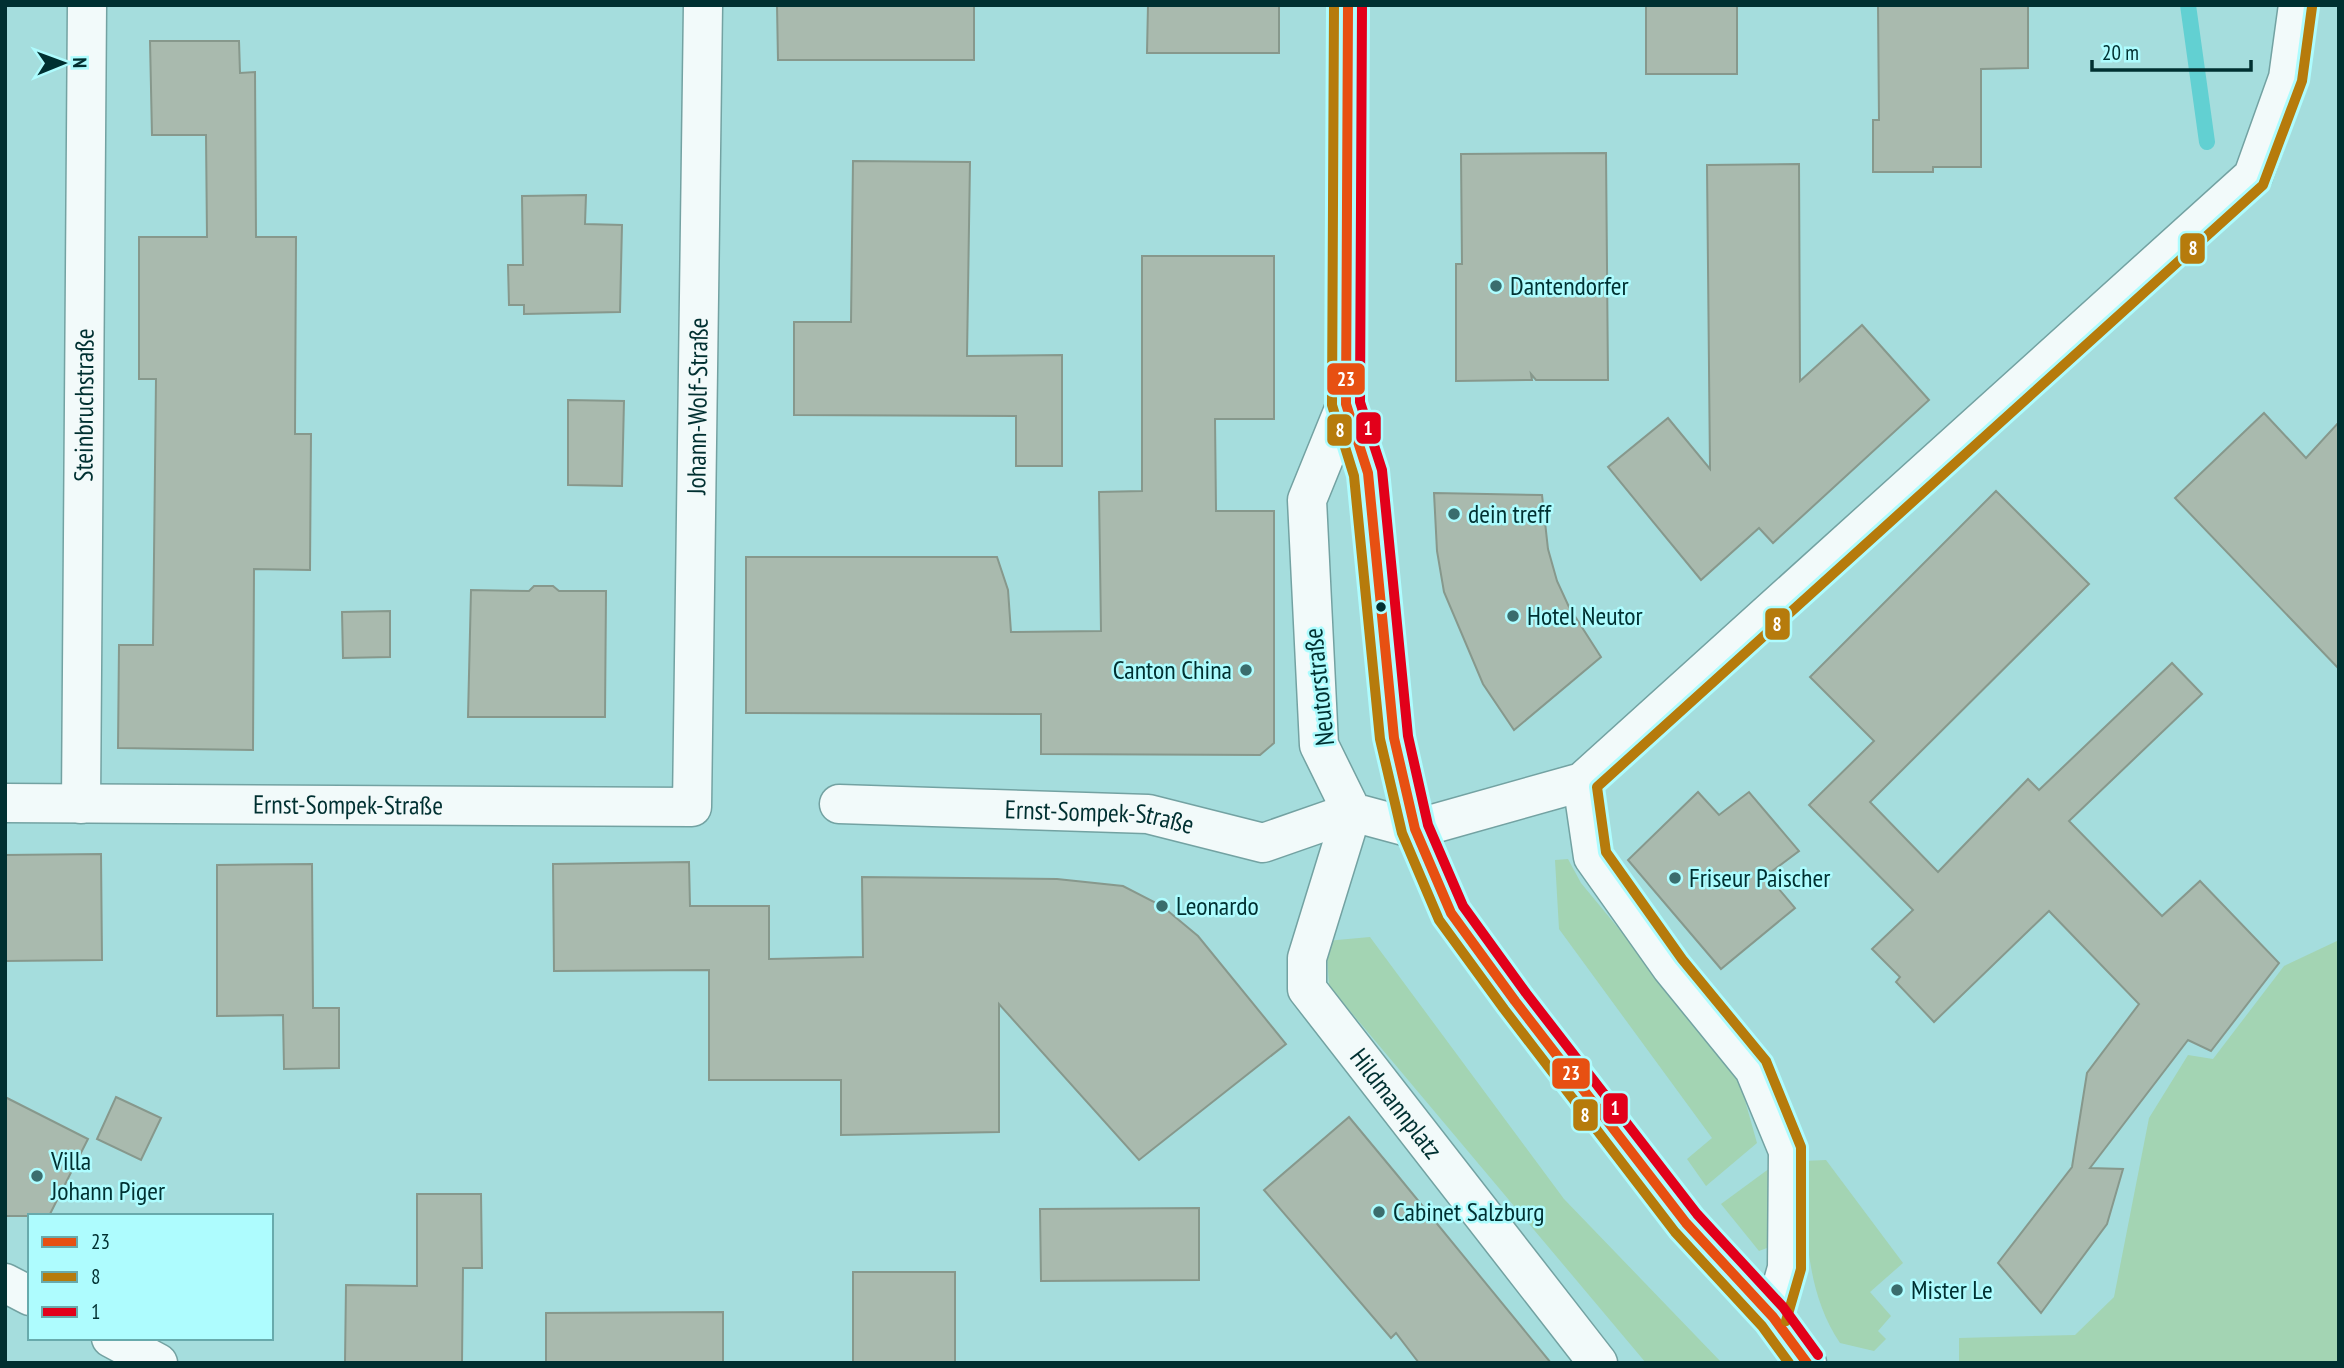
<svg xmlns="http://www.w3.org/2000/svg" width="2344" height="1368" viewBox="0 0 2344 1368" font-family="'PT Sans Narrow',sans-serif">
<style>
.green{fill:#a3d4b3}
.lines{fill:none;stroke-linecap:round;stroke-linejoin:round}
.stream{stroke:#62d0d2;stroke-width:16}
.building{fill:#a9baae;stroke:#87988c;stroke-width:2}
.street-casing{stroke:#73a2a2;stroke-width:41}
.secondary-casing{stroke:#73a2a2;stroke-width:41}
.street{stroke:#f2fafa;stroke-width:38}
.secondary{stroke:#f2fafa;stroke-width:38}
.bus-1-casing{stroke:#aefcfe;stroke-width:16}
.bus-2-casing{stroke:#aefcfe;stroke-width:16}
.bus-3-casing{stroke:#aefcfe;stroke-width:16}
.bus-1{stroke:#e75012;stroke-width:10}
.bus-2{stroke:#b67b0c;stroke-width:10}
.bus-3{stroke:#e2001a;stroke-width:10}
.poi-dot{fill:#3a6d6d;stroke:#aefcfe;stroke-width:2.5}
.bus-dot{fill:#003031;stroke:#aefcfe;stroke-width:2.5}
.labels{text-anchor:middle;stroke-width:5;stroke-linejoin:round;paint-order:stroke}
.poi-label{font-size:26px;fill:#003031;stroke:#aefcfe;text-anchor:start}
.street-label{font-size:26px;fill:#003031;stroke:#aefcfe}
.line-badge{stroke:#aefcfe;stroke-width:2.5}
.badge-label{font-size:19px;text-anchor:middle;font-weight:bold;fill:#fff}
</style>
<rect width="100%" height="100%" fill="#a5dddd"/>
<g class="green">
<path d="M1568 859 1581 883 1737 1072 1757 1143 1706 1186 1687 1159 1712 1138 1559 929 1555 860Z"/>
<path d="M1370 937 1564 1199 1722 1363H1646L1329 986 1326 941Z"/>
<path d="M2339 940V1363H1959V1338L2075 1335 2114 1297 2149 1118 2188 1055 2213 1059 2284 966Z"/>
<path d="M1826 1160 1903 1263 1870 1292 1891 1316 1878 1331 1886 1339 1874 1351 1840 1343C1804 1290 1806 1223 1803 1161Z"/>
<path d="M1770 1168 1767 1248 1759 1251 1721 1204Z"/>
</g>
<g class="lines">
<path class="stream" d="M2188 5 2207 142"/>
</g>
<g class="building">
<path d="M777 5H974V60H778Z"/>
<path d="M1148 5H1279V53H1147Z"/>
<rect x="1646" y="5" width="91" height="69"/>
<path d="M1878 5H2028V68L1981 69V167H1933V172H1873V120H1879Z"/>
<path d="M150 41H239L240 73 255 72 256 237H296L295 434H311L310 570 254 569 253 750 118 748 119 645H153L156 379H139V237H207L206 135H152Z"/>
<path d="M1606 153 1608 380H1536L1531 374 1532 380 1456 381V264H1462L1461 154Z"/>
<path d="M853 161 970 162 967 356 1062 355V466H1016V416L794 415V322H851Z"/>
<path d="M1799 164 1800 381 1862 325 1929 400 1773 543 1759 528 1701 580 1608 467 1668 418 1710 469 1707 165Z"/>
<path d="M586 195 585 224 622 225 620 312 524 314V305H509L508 265H523L522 196Z"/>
<path d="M1142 256H1274V419H1215L1216 511H1274V743L1260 755 1041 754V714L746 713V557H997L1008 590 1011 632 1101 631 1099 492 1142 491Z"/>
<path d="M568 400 624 401 622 486 568 485Z"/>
<path d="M2264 413 2306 458 2339 422V669L2175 498Z"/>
<path d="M1996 491 2089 584 1870 802 1938 872 2028 779 2039 790 2172 663 2202 694 2069 821 2162 916 2200 881 2279 963 2211 1051 2188 1040 2090 1168 2123 1169 2107 1224 2041 1313 1998 1263 2072 1167 2087 1073 2139 1004 2049 911 1934 1022 1896 982 1900 977 1872 949 1913 910 1809 805 1874 741 1810 677Z"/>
<path d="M1434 493 1542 495 1548 549 1557 581 1569 607 1601 657 1514 730 1483 684 1444 592 1437 551Z"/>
<path d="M534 586H553L559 591H606L605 717H468L471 590 529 591Z"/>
<path d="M390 611V657L343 658 342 612Z"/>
<path d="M1698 792 1719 815 1749 792 1799 851 1767 875 1795 908 1721 969 1628 860Z"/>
<path d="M101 854 102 960 5 961V855Z"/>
<path d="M689 862 690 906H769V959L863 957 862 877 1057 879 1123 886 1162 906 1198 936 1286 1044 1139 1160 999 1004V1132L841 1135V1080H709V970L554 971 553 864Z"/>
<path d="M312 864 313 1008H339V1068L284 1069 283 1015 217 1016V865Z"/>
<path d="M5 1097 88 1139 49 1216H5Z"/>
<path d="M116 1097 161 1118 141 1160 97 1139Z"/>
<path d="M1349 1117 1398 1176 1551 1363H1419L1396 1333 1391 1338 1264 1190Z"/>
<path d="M417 1194H481L482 1268H463L462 1363H345L346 1285 417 1286Z"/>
<path d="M1199 1208V1280L1041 1281 1040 1209Z"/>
<rect x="853" y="1272" width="102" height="91"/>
<path d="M723 1312V1363H546V1313Z"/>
</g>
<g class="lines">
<defs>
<g id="street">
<path id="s1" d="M5 803 692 807 703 5"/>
<path id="s2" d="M81 804 87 5"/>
<path id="s3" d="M839 804 1148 814 1263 843 1352 812"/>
<path id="s4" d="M1352 812 1307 958V989L1598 1363"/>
<path d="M5 1283 30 1296"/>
<path d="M111 1338 158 1363"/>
</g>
<g id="secondary">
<path d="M1348 5 1346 404 1368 473 1394 738 1415 829 1451 913 1515 1001 1686 1223 1773 1317 1807 1363"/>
<path d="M1346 404 1307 500 1319 745 1352 812 1415 829"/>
<path d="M1582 782 1593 857 1671 967 1754 1069 1788 1151 1787 1268 1773 1317"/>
<path d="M1415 829 1582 782 2253 176 2288 78 2298 5"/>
</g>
</defs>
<use href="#street" class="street-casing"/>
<use href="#secondary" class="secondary-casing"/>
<use href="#street" class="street"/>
<use href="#secondary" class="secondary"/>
<defs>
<path id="bus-1" d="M1348 5 1346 404 1368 473 1394 738 1415 829 1451 913 1515 1001 1686 1223 1773 1317 1807 1363"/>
<g id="bus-2">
<path d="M1334 5 1332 405 1354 476 1380 739 1402 833 1439 920 1504 1009 1675 1232 1762 1326 1789 1363"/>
<path d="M1786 1321 1801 1269V1147L1766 1061 1682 959 1606 852 1597 787 2263 185 2302 81 2312 7"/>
</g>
<path id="bus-3" d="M1362 5 1360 402 1382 470 1408 736 1428 825 1463 906 1526 993 1697 1214 1783 1307 1818 1355"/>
</defs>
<use href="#bus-1" class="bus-1-casing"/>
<use href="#bus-2" class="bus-2-casing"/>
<use href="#bus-3" class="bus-3-casing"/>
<use href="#bus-1" class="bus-1"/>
<use href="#bus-2" class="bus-2"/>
<use href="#bus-3" class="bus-3"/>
</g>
<g class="poi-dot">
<circle cx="1496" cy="286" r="7"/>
<circle cx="1454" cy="514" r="7"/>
<circle cx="1513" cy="616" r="7"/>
<circle cx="1246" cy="670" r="7"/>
<circle cx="1675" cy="878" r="7"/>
<circle cx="1162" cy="906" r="7"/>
<circle cx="37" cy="1176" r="7"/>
<circle cx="1379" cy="1212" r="7"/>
<circle cx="1897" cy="1290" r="7"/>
</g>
<circle class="bus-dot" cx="1381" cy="607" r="6"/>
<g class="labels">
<g class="poi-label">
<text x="1510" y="295">Dantendorfer</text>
<text x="1468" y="523">dein treff</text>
<text x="1527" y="625">Hotel Neutor</text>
<text x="1232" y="679" text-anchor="end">Canton China</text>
<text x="1689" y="887">Friseur Paischer</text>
<text x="1176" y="915">Leonardo</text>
<text x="51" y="1170">Villa<tspan x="51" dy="30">Johann Piger</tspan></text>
<text x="1393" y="1221">Cabinet Salzburg</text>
<text x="1911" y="1299">Mister Le</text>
</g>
<g class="street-label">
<text dy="9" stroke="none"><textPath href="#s2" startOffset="399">Steinbruchstraße</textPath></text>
<text dy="9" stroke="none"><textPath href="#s1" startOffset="1088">Johann-Wolf-Straße</textPath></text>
<text transform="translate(1319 687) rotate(-96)" y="9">Neutorstraße</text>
<text dy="9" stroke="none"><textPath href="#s1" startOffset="343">Ernst-Sompek-Straße</textPath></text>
<text dy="9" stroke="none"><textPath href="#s3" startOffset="261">Ernst-Sompek-Straße</textPath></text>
<text dy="9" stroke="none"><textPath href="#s4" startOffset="329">Hildmannplatz</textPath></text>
</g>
</g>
<g class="line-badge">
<rect x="2179" y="232" width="27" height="33" rx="7" fill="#b67b0c"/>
<rect x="1326" y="362" width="40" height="34" rx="7" fill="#e75012"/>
<rect x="1355" y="411" width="27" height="34" rx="7" fill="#e2001a"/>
<rect x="1326" y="413" width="27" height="34" rx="7" fill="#b67b0c"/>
<rect x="1764" y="607" width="27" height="34" rx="7" fill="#b67b0c"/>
<rect x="1551" y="1057" width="40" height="33" rx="7" fill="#e75012"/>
<rect x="1602" y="1092" width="27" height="33" rx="7" fill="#e2001a"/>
<rect x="1572" y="1098" width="27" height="34" rx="7" fill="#b67b0c"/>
</g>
<g class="badge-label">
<text x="2193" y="255">8</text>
<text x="1346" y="386">23</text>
<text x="1368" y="435">1</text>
<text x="1340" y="437">8</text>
<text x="1777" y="631">8</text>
<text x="1571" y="1080">23</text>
<text x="1615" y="1115">1</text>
<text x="1585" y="1122">8</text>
</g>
<rect width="2344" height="1368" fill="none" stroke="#003031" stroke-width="14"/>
<rect x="28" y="1214" width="245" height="126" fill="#aefcfe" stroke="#68aaac" stroke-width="2"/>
<rect x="42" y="1237" width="35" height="10" fill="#e75012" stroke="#68aaac" stroke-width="2"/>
<text x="91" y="1249" font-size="21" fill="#003031">23</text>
<rect x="42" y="1272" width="35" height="10" fill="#b67b0c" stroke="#68aaac" stroke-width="2"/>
<text x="91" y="1284" font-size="21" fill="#003031">8</text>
<rect x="42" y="1307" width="35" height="10" fill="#e2001a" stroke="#68aaac" stroke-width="2"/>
<text x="91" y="1319" font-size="21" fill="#003031">1</text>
<g transform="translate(63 63) rotate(89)" stroke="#aefcfe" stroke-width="5" paint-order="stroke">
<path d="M0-5L12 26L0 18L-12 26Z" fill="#003031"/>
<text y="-10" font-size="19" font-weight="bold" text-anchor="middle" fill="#003031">N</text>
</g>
<path d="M2092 60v10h159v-10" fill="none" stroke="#003031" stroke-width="3.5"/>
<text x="2102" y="60" font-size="21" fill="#003031" stroke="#aefcfe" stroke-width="5" paint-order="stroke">20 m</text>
</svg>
